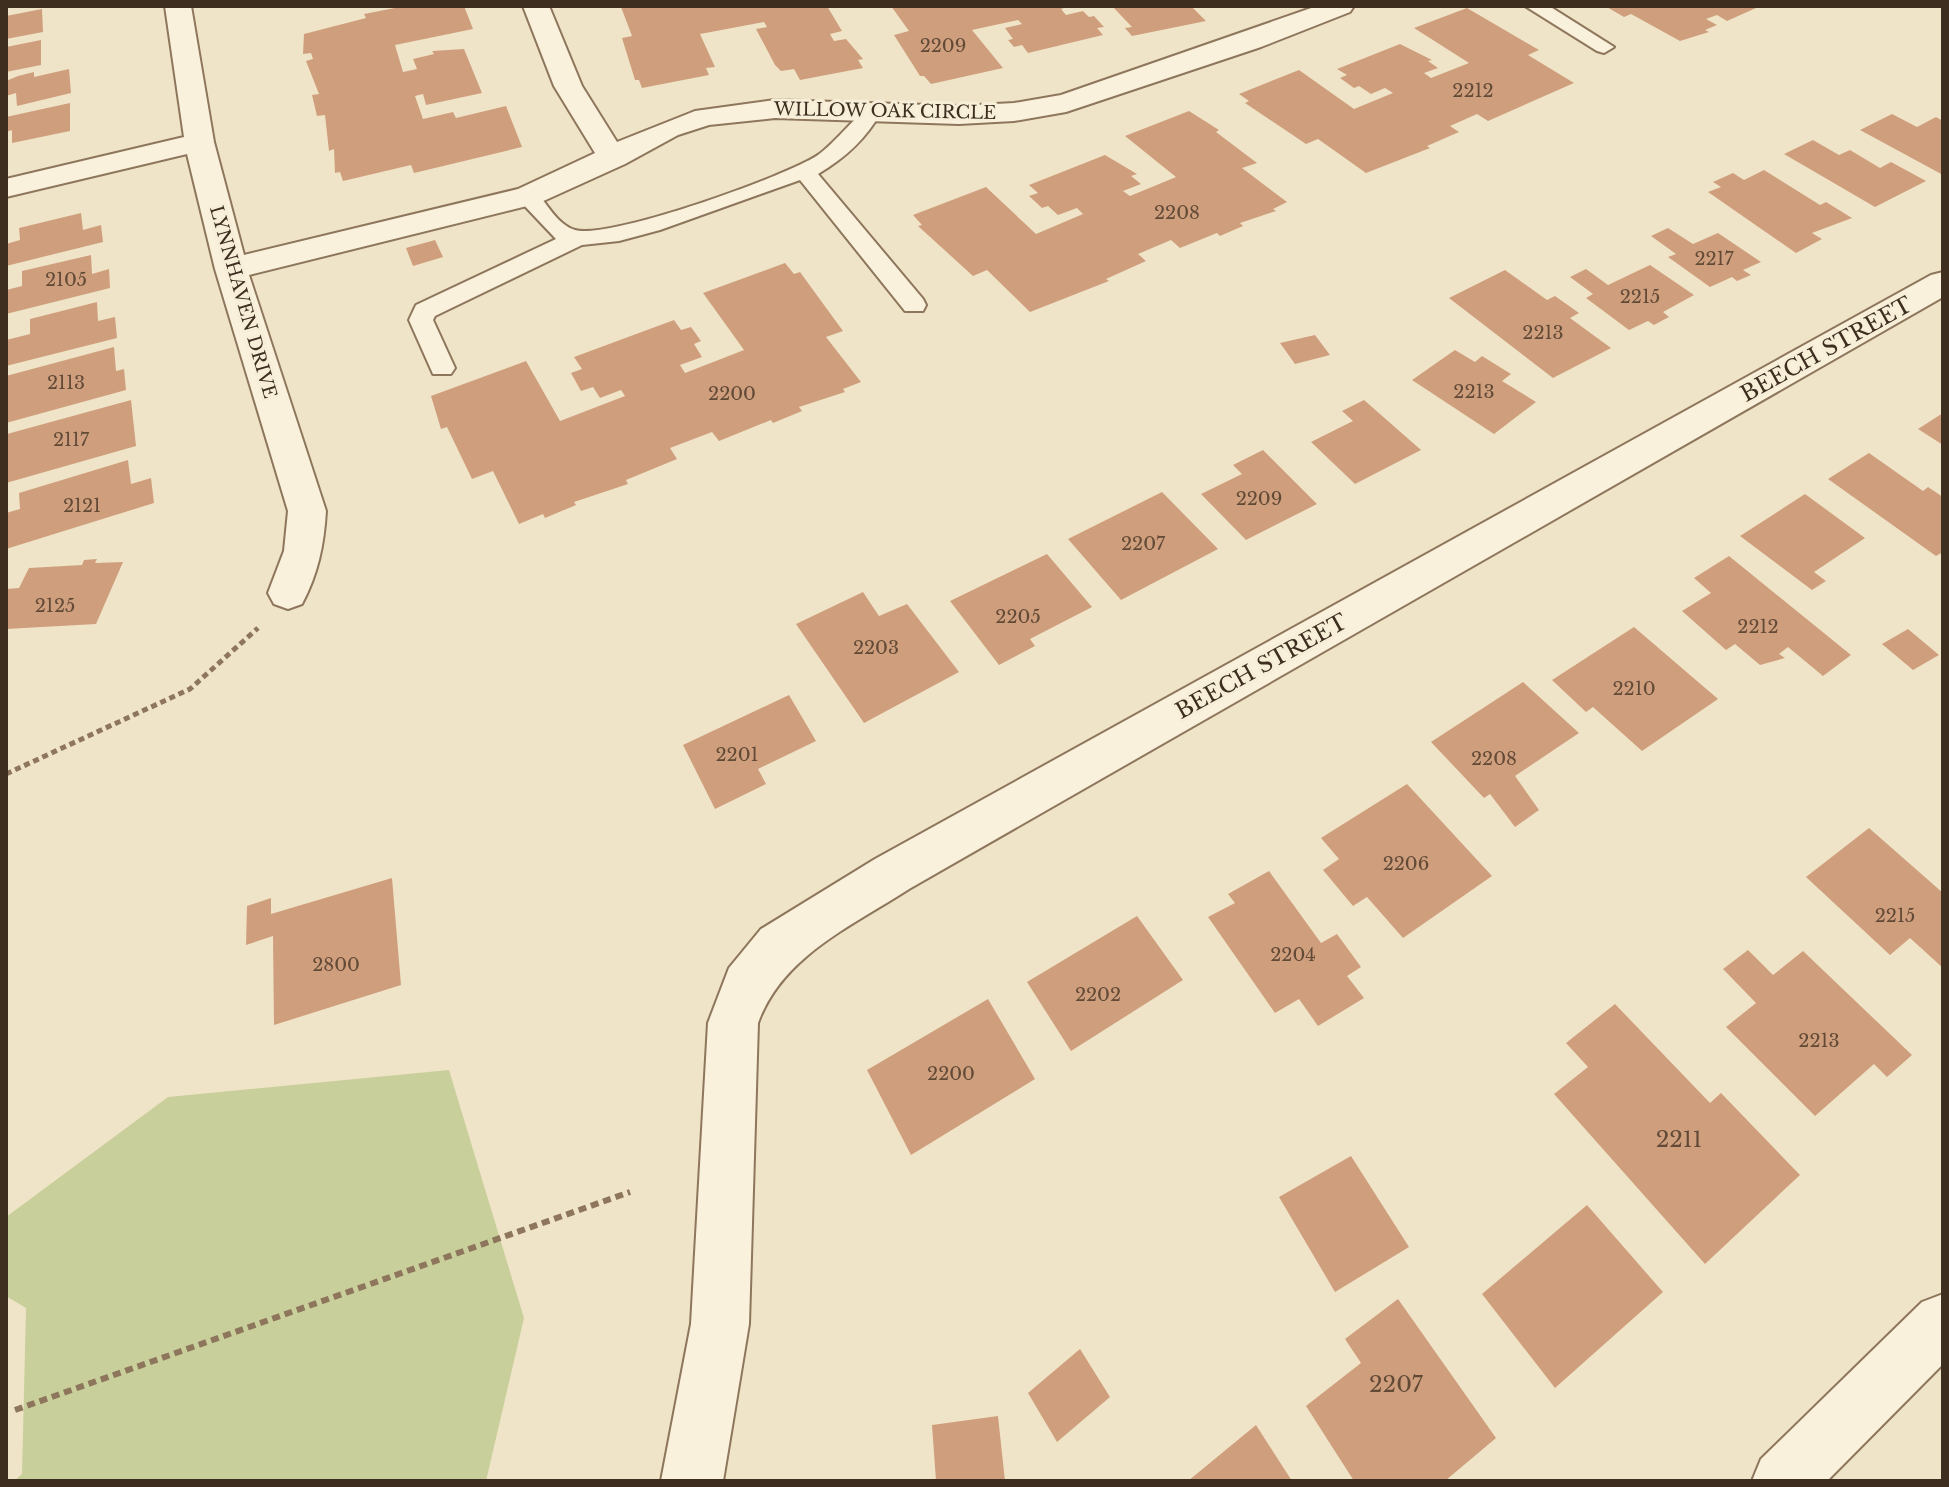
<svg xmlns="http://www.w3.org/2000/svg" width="1949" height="1487" viewBox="0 0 1949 1487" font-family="'Libre Baskerville',serif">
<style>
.green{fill:#c9cf9b}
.building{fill:#cf9f7d}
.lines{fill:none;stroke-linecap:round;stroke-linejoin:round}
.lane-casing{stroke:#8d765c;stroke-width:4}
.street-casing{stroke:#8d765c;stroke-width:4}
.path-far1{stroke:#8d765c;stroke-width:5;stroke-dasharray:6 4;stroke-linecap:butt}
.path{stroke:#8d765c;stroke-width:6;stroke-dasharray:8 5;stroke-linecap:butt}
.lane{fill:#faf1dc;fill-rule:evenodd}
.street{fill:#faf1dc;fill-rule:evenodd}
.labels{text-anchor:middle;stroke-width:6;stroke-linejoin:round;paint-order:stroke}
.number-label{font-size:18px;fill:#624a37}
.far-street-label{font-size:18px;fill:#3d2e20;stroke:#f7eed8}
.street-label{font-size:22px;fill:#3d2e20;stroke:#f7eed8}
.near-number-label{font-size:22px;fill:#624a37}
</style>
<rect width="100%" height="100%" fill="#f0e4c8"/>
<path class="green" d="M449 1070 524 1318 486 1481H14L22 1474 26 1308 6 1296V1217L168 1097Z"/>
<g class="building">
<path d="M405 6H464L473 29 395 45 403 72 417 69 413 59 434 54 432 51 464 49 482 93 426 105 423 94 415 96 423 119 453 112 456 118 506 106 522 147 414 173 411 165 343 181 340 172 335 173 334 149 329 151 325 115 317 116 312 95 319 94 306 61 313 59 311 53 303 54 304 34 366 18 364 14Z"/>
<path d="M827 6 842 31 830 34 834 41 846 39 863 59 858 60 863 68 800 80 794 69 781 71 775 65 756 29 767 27 764 22 700 34 715 67 706 68 709 75 642 88 639 80H635L622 38 632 36 621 7 627 6Z"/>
<path d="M891 6H1070L1061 9 1066 15 1083 11 1089 17 1094 16 1104 27 1097 28 1103 35 1028 53 1022 45 1014 47 1008 40 1013 39 1005 28 1022 24 1018 20 972 30 1003 68 931 84 924 76H920L894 35 909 31Z"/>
<path d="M1112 6H1191L1206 21 1132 36 1125 28 1132 27Z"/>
<path d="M1605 6H1752L1756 8 1727 21 1717 15 1706 19 1717 25 1705 30 1709 32 1680 41 1631 14 1624 17Z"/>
<path d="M1467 8 1539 50 1528 55 1574 83 1488 121 1477 114 1450 126 1459 132 1427 146 1430 148 1366 173 1318 139 1306 144 1245 103 1249 101 1239 94 1299 70 1354 109 1393 93 1385 88 1371 94 1359 86 1354 88 1340 78 1347 75 1337 69 1400 44 1432 60 1428 61 1438 68 1424 73 1431 78 1469 63 1414 28Z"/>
<path d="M42 9 43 32 6 39V16Z"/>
<path d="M41 40V65L6 72V47Z"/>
<path d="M69 69 71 93 17 106 16 93 6 96V81L18 76 34 72V77Z"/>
<path d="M70 103V131L12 143V130L6 132V117Z"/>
<path d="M1189 111 1219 130 1216 132 1257 163 1242 168 1287 202 1273 209 1276 211 1240 223 1243 226 1220 236 1217 233 1180 248 1171 240 1138 254 1146 261 1106 279 1109 281 1030 312 987 270 973 276 918 226 922 225 913 215 986 187 1036 234 1083 214 1077 208 1058 215 1048 206 1042 208 1029 196 1038 193 1029 185 1105 155 1137 174 1131 176 1141 184 1123 191 1130 196 1176 177 1125 136Z"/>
<path d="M1892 114 1917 127 1936 117 1943 121V175L1860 130Z"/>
<path d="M1813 140 1839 155 1850 150 1880 168 1891 162 1926 181 1875 207 1784 154Z"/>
<path d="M1764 170 1820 205 1826 202 1852 218 1812 233 1822 239 1796 253 1708 192 1721 187 1713 182 1733 173 1744 180Z"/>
<path d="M81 213 83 230 101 225 103 242 6 266V244L20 240 19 228Z"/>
<path d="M1668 228 1693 244 1718 233 1761 262 1743 270 1751 275 1737 281 1732 277 1710 287 1668 257 1676 254 1651 236Z"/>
<path d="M435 240 443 257 413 266 406 248Z"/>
<path d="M91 255 92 274 109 269 110 288 6 314V290L22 286V271Z"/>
<path d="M785 263 794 274 800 272 843 331 826 337 861 382 843 389 845 392 799 407 802 411 773 423 771 420 719 441 712 432 670 448 677 459 626 480 628 484 574 502 576 505 545 518 543 514 519 524 493 471 472 479 447 427 441 429 431 396 526 361 560 421 625 396 621 390 600 398 593 387 581 391 571 373 582 369 574 357 674 320 681 330 691 327 701 341 694 344 702 357 680 365 685 373 744 350 703 293Z"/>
<path d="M1650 265 1694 295 1663 312 1669 317 1654 325 1648 321 1629 330 1586 298 1593 294 1570 277 1586 269 1608 285Z"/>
<path d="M1505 270 1547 300 1555 296 1579 313 1570 318 1611 348 1553 378 1449 298Z"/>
<path d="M97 302 98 321 115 317 117 338 6 366V340L30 334V319Z"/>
<path d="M1315 335 1330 355 1295 364 1280 343Z"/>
<path d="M114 347 116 371 124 369 126 390 6 423V376Z"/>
<path d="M1455 350 1475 362 1482 356 1511 374 1502 381 1536 402 1494 434 1412 380Z"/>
<path d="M131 400 136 446 6 483 7 434Z"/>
<path d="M1364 400 1421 450 1355 484 1311 442 1353 421 1342 411Z"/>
<path d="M1943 413V445L1918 429Z"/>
<path d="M1263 450 1317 504 1246 540 1201 494 1242 474 1233 465Z"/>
<path d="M1869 453 1923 491 1928 487 1943 497V552L1936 556 1828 479Z"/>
<path d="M128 460 131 484 151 478 154 503 6 549V513L20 509 19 493Z"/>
<path d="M1162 492 1218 549 1121 600 1068 539Z"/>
<path d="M1805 494 1865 538 1814 572 1826 581 1812 590 1740 536Z"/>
<path d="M1047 554 1092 607 1030 639 1035 646 999 665 950 601Z"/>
<path d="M1729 556 1851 655 1823 676 1788 647 1779 654 1785 658 1760 665 1735 644 1726 650 1682 611 1711 593 1694 578Z"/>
<path d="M97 559 95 563 123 562 96 624 6 629V589L19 588 29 568 82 565 84 560Z"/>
<path d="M863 592 879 616 907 604 959 672 864 723 796 624Z"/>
<path d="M1634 627 1718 699 1642 751 1593 707 1586 712 1552 680Z"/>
<path d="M1908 629 1939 655 1913 670 1882 644Z"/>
<path d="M1523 682 1579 733 1515 776 1539 810 1515 827 1490 794 1484 798 1431 742Z"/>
<path d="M789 695 816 741 758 769 766 784 715 809 683 745Z"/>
<path d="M1407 784 1492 876 1403 938 1367 897 1353 906 1323 870 1339 859 1321 838Z"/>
<path d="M1869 828 1943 893V968L1910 938 1890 955 1806 877Z"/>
<path d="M1269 871 1321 943 1337 934 1361 967 1347 976 1364 998 1318 1026 1299 999 1275 1013 1208 917 1235 903 1228 894Z"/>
<path d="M392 878 401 985 274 1025 273 936 246 945 247 906 271 898V914Z"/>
<path d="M1137 916 1183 980 1071 1051 1027 982Z"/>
<path d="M1748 950 1773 975 1803 951 1912 1055 1887 1077 1874 1064 1815 1116 1726 1027 1756 1003 1723 969Z"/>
<path d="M988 999 1035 1079 911 1155 867 1070Z"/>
<path d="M1615 1004 1710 1103 1721 1093 1800 1175 1705 1264 1554 1094 1588 1067 1566 1043Z"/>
<path d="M1351 1156 1409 1247 1335 1292 1279 1197Z"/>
<path d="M1587 1205 1663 1292 1555 1388 1482 1294Z"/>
<path d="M1398 1299 1496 1438 1445 1481H1354L1306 1406 1361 1363 1345 1339Z"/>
<path d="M1080 1349 1110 1397 1057 1442 1028 1393Z"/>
<path d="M998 1416 1005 1481H936L932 1425Z"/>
<path d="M1256 1425 1292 1481H1188Z"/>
</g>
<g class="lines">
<defs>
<g id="lane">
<path d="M1525 6H1549L1614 47 1604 53 1597 51Z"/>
<path d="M871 106 881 112C866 139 845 158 818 174L923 299 926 305 923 311H905L800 180 660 230 619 241 582 245 435 316 433 320 455 368 451 374H433L409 320 416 305 556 239 520 201 517 196 520 191H536C546 203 558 225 575 230 609 240 787 176 818 155 833 145 863 108 871 106Z"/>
</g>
<g id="street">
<path d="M165 6H191L214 142 244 255 518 189 595 153 554 86 523 6H549L582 86 617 142 695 111 775 100 959 106 1014 103 1061 95 1317 6H1354L1350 12 1261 47 1066 112 1014 121 959 124 775 118 709 125 678 135 625 164 539 203 249 275 326 511C324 545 318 574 302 604L288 609 274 604 268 593 284 551 288 511 215 269 187 154 6 197V179L184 137Z"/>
<path d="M1943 272V297L909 889C852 926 782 956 758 1023L749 1324 723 1481H661L691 1324 708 1023 729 968 761 929 875 859 1931 275Z"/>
<path d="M1943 1294V1364L1827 1481H1752L1761 1459 1922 1302Z"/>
</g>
</defs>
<use href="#lane" class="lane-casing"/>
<use href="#street" class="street-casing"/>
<path class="path-far1" d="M6 774 190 689 258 628"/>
<path class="path" d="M15 1410 630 1192"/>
<use href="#lane" class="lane"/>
<use href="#street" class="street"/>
</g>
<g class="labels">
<g class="number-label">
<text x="943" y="52">2209</text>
<text x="1473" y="97">2212</text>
<text x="1177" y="219">2208</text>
<text x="1714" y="265">2217</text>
<text x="66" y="286">2105</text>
<text x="1640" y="303">2215</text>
<text x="1543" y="339">2213</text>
<text x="66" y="389">2113</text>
<text x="1474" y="398">2213</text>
<text x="732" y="400">2200</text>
<text x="71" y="446">2117</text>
<text x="1259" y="505">2209</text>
<text x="82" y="512">2121</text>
<text x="1143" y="550">2207</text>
<text x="55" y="612">2125</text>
<text x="1018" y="623">2205</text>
<text x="1758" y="633">2212</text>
<text x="876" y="654">2203</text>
<text x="1634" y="695">2210</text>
<text x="737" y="761">2201</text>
<text x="1494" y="765">2208</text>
<text x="1406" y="870">2206</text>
<text x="1895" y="922">2215</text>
<text x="1293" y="961">2204</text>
<text x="336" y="971">2800</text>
<text x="1098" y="1001">2202</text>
<text x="1819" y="1047">2213</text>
<text x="951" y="1080">2200</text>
</g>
<g class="far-street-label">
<text transform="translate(885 111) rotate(1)" y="6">WILLOW OAK CIRCLE</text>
<text transform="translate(243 302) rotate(74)" y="6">LYNNHAVEN DRIVE</text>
</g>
<g class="street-label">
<text transform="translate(1826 349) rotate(-29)" y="8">BEECH STREET</text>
<text transform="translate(1261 666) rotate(-29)" y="8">BEECH STREET</text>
</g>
<g class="near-number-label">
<text x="1679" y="1147">2211</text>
<text x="1396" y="1392">2207</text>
</g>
</g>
<rect width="1949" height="1487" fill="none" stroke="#3d2e20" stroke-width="16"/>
</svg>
